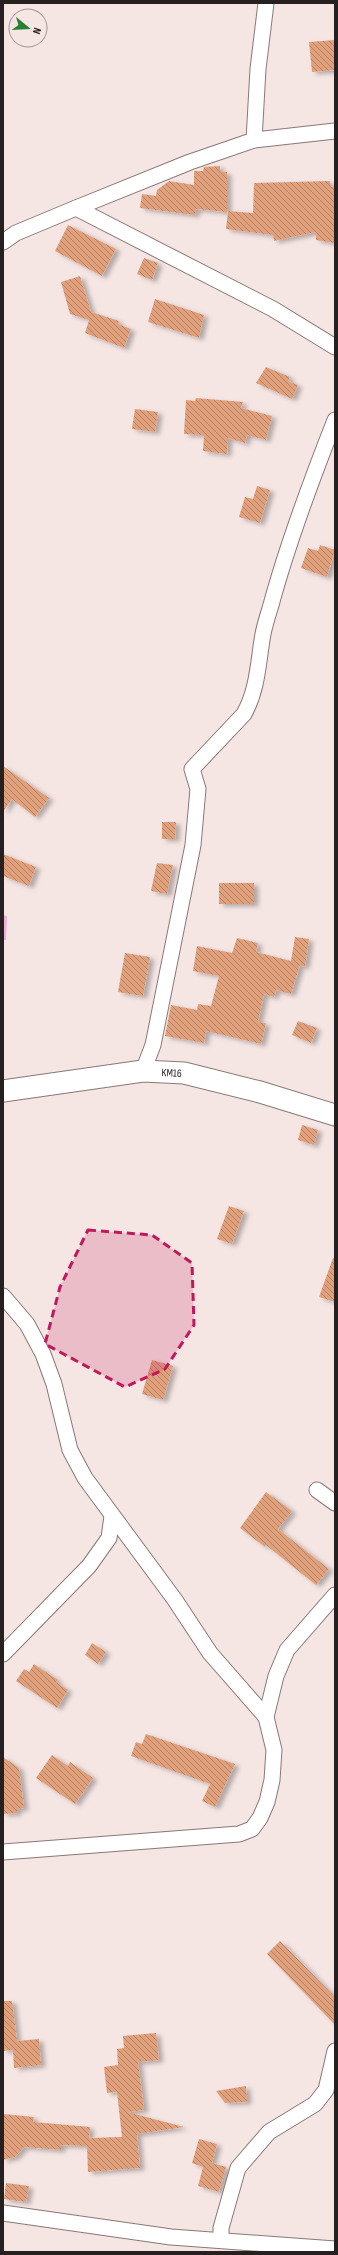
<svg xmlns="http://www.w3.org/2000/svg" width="338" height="2255" viewBox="0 0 338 2255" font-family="'Sofia Sans Condensed',sans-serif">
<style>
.water{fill:#efafd9}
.building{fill:url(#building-back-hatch);filter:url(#shadow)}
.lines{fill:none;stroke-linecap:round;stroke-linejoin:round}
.street-casing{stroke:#877977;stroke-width:17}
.secondary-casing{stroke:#877977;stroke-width:23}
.street{stroke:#fff;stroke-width:15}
.secondary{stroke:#fff;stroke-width:21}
.marked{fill:#c2185b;fill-opacity:0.2;stroke:#c2185b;stroke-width:3;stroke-dasharray:8 5;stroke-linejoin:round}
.labels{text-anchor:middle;stroke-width:4;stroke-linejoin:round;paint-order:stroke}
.street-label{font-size:11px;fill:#262120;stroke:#f5e6e4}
</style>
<defs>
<pattern id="building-back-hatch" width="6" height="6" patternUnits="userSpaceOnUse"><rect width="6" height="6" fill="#e0a07b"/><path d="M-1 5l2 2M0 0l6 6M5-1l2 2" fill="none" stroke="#b58264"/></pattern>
<filter id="shadow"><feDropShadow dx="4.5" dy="2.5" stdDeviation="2" flood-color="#0004"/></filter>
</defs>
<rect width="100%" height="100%" fill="#f5e6e4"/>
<path class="water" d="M3 915 7 916 6 940H3Z"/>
<g class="building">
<path d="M335 40V70L312 72 309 42Z"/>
<path d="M220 166V172H227V212L196 209 195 215 140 208 142 194 156 196 157 190 169 181 194 185V171H203L204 167Z"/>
<path d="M330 181 331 187 335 186V243L316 240V232L274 241 273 235 226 229 228 211 253 213 254 183Z"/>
<path d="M68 225 116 249 102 276 55 251Z"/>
<path d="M144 258 158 263 152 280 137 274Z"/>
<path d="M80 276 91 312 119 321 118 324 131 329 124 348 85 333 89 320 70 314 61 282Z"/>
<path d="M155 299 204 315 199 338 148 322Z"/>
<path d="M266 367 290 377 288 381 298 385 292 399 256 383Z"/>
<path d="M196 398 243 402 241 408 272 416 266 440 247 435 245 443 228 438 227 454 203 451 204 435 184 434 186 400 195 401Z"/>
<path d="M135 409 158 412 155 432 132 429Z"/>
<path d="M257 486 270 490 260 523 239 517 245 497 253 499Z"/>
<path d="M320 545 335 550 327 577 301 568 308 548 318 551Z"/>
<path d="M3 766 49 798 35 817 12 799 3 812Z"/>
<path d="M162 822H176L175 839H162Z"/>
<path d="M3 854 36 867 29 886 3 876Z"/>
<path d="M157 863 173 865 167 894 151 891Z"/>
<rect x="219" y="883" width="35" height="21"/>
<path d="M295 937 309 939 305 967 300 965 291 994 276 990 274 997 264 994 258 1022 266 1023 261 1044 206 1031 204 1043 165 1036 171 1005 197 1010 198 1004 211 1006 219 976 193 971 197 946 232 953 237 938 258 943 256 952 291 961Z"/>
<path d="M125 953 150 957 143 996 118 992Z"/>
<path d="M298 1021 317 1028 311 1043 292 1035Z"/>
<path d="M302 1125 318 1130 314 1145 298 1140Z"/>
<path d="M229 1206 244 1211 232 1244 217 1239Z"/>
<path d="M333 1258H335V1302L319 1297Z"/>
<path d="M152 1360 173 1366 163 1400 142 1394Z"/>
<path d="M266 1492 292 1511 278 1529 329 1569 316 1585 266 1545 265 1547 240 1528Z"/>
<path d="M92 1643 106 1652 98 1664 85 1655Z"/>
<path d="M34 1664 58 1680 56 1682 68 1690 57 1708 16 1681 24 1669 29 1672Z"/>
<path d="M146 1734 235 1764 215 1807 202 1801 210 1784 131 1756 136 1742 142 1744Z"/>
<path d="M52 1755 68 1766 70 1762 93 1778 75 1804 36 1778Z"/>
<path d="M3 1757 19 1768 24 1808 17 1809V1813L3 1814Z"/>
<path d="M280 1941 335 1997V2025L267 1954Z"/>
<path d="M3 2001H12L17 2041 39 2039 41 2065 14 2068 13 2050 3 2051Z"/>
<path d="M156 2033 159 2060 138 2062 144 2110 127 2112 184 2127 137 2134 140 2168 88 2172 87 2146 61 2145V2150L24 2147 15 2157 3 2160V2114L34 2117 33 2122 90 2127 89 2138 122 2137 117 2092 107 2093 104 2067 118 2065 117 2049 124 2048 123 2036Z"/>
<path d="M246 2086 247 2102 225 2103 216 2091Z"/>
<path d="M199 2139 217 2144 212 2163 226 2167 219 2192 198 2186 203 2167 192 2163Z"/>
<path d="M6 2183 29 2186 26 2202 4 2199Z"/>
</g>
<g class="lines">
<defs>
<g id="street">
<path d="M254 140 258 69 266 3"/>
<path d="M76 208 273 309 335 347"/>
<path d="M3 242 16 233 76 208 190 162 254 140 335 131"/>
<path d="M143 1071 153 1045 193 845 198 789 192 769 244 714C258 689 258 662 263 634 265 624 268 615 271 605 288 542 311 481 335 420"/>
<path d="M3 1296 27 1324 43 1354 54 1384 70 1450 85 1478 175 1600 210 1653 266 1717"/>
<path d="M317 1490 335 1503"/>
<path d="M3 1654 89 1566 109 1538 112 1516"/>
<path d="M3 1852 239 1834 252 1829 260 1818 267 1802 272 1780 274 1750 266 1717 276 1676 287 1650 335 1595"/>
<path d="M3 2213 171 2237 335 2249"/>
<path d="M221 2240V2228L238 2168 269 2132 315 2104 326 2090 335 2051"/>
</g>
<g id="secondary">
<path id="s1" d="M3 1091 143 1071 184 1073 260 1092 335 1115"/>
</g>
</defs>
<use href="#street" class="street-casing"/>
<use href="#secondary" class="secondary-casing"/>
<use href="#street" class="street"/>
<use href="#secondary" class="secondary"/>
</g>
<path class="marked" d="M88 1230 152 1235 192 1263 194 1325 165 1369 125 1387 45 1344 60 1287Z"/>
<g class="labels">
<g class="street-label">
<text dy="4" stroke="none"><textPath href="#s1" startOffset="170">KM16</textPath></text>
</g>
</g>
<rect width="338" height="2255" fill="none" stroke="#262120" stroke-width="8"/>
<g transform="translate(28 28) rotate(108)"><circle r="19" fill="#f5e6e4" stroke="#a29796"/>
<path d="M0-3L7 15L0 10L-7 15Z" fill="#268131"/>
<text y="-6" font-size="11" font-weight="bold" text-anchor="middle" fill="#262120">N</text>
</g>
</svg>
